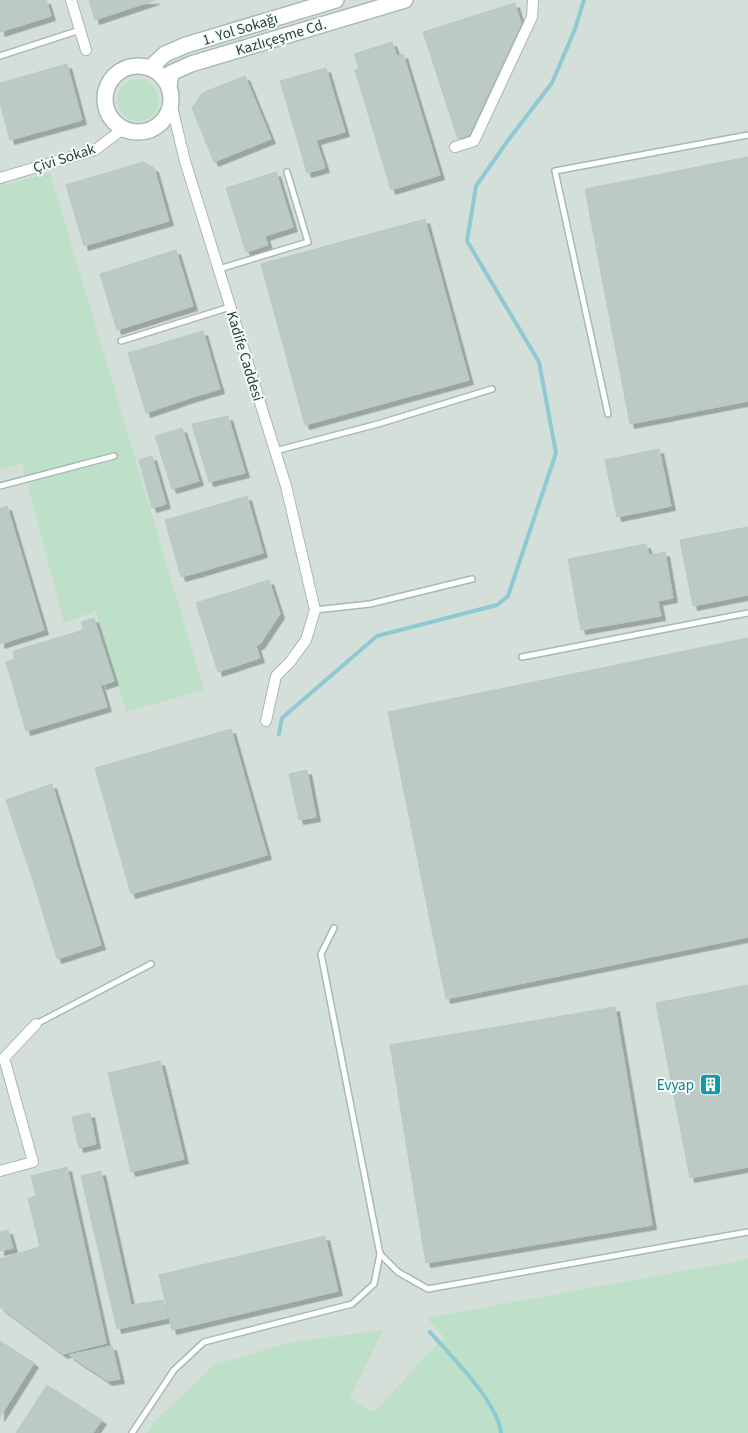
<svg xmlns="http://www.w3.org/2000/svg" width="748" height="1433" viewBox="0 0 748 1433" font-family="'Source Sans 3',sans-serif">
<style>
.built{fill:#d4dfda}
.green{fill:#bfe0c8}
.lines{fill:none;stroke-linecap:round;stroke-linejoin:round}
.stream{stroke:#8ec9d4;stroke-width:4}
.building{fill:#bbcac4;stroke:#b8c9c2;filter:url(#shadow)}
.lane-casing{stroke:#a8b8b2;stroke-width:8}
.street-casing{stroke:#a8b8b2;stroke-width:12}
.secondary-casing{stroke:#a4bbb3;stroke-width:18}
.lane{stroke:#fff;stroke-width:5}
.street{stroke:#fff;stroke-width:10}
.secondary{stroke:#fff;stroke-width:15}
.labels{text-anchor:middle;stroke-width:4;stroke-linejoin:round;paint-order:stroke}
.street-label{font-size:15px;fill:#24423a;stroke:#f7fbf9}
.culture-label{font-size:15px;fill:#0d838f;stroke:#f7fbf9;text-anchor:end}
</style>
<defs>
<filter id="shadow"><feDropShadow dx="4.5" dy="4.5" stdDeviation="0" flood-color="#0004"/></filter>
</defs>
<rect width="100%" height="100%" fill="#e6efeb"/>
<rect class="built" x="0" y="0" width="748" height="1433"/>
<g class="green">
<circle cx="138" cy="100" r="21"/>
<path d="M0 166 6 185 50 172 204 690 126 712 96 611 64 623 22 463 0 470Z"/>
<path d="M748 1259V1433H147L153 1423 214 1365 291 1342 383 1330 350 1398 374 1412 444 1337 427 1318Z"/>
</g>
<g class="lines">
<g class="stream">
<path d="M279 734 282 718 377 636 497 605 508 596 556 453 539 362 467 241 476 186 509 139 552 83 575 29 584 0"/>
<path d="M430 1332C451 1356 498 1402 501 1433"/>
</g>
</g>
<g class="building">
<path d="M0 0H46L51 16 0 32Z"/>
<path d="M89 0H155L95 20Z"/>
<path d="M515 3 521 24 469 135 458 139 423 32Z"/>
<path d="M392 42 397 56 359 68 354 54Z"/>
<path d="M403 54 440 175 391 190 355 70Z"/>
<path d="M67 64 82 120 10 140 0 103V83Z"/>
<path d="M326 68 345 132 299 145 280 81Z"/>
<path d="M245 76 271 139 214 162 192 108 202 93Z"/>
<path d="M316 140 325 168 307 173 299 145Z"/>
<path d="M748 157V401L630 424 585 189Z"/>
<path d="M143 162 154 168 169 221 84 246 66 185Z"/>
<path d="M276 172 293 227 265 236 268 245 246 252 226 188Z"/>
<path d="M425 219 469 380 305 425 261 264Z"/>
<path d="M176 250 193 306 117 330 100 274Z"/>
<path d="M203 331 220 389 193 397 176 339Z"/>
<path d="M176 339 193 397 146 413 128 353Z"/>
<path d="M228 416 245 473 209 482 192 424Z"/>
<path d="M182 428 199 481 172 489 155 436Z"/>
<path d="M659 449 671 506 617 517 605 460Z"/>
<path d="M152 456 166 504 152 508 139 460Z"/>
<path d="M247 496 263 553 196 573 180 516Z"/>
<path d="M7 506 44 630 0 644V509Z"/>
<path d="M180 516 196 573 181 577 165 520Z"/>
<path d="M748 527V595L693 606 680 540Z"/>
<path d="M646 544 649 555 665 552 673 598 658 601 661 616 581 630 568 559Z"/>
<path d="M269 580 280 614 260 644 256 646 260 658 218 672 196 603Z"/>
<path d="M94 618 114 681 102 685 81 622Z"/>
<path d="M84 630 107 707 26 731 6 662 15 659 13 651Z"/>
<path d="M748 638V937L446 999 388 712Z"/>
<path d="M231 729 267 855 131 894 95 768Z"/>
<path d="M307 770 316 817 299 820 289 774Z"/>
<path d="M52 784 69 839 24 854 6 800Z"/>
<path d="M69 839 75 860 31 874 24 854Z"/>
<path d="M75 860 101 945 57 959 31 874Z"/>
<path d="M748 985V1167L690 1178 656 1003Z"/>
<path d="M615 1007 652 1225 426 1263 390 1045Z"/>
<path d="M160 1061 184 1159 131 1172 108 1073Z"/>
<path d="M90 1113 96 1144 79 1148 72 1117Z"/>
<path d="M67 1167 106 1343 63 1354 0 1307V1259L40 1247 28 1198 36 1196 31 1176Z"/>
<path d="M101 1171 131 1305 163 1300 168 1318 117 1329 81 1176Z"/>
<path d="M8 1230 13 1248 0 1251V1232Z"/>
<path d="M325 1236 338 1291 172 1330 159 1275Z"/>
<path d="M0 1341 34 1363 0 1417Z"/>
<path d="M112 1346 120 1379 108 1381 69 1355Z"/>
<path d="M47 1385 102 1420 93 1433H16Z"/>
</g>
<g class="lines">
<defs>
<g id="lane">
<path d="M0 56 80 30"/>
<path d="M219 269 308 242 287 172"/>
<path d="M121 341 230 307"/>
<path d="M608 414 555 171 748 135"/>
<path d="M275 451 378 424 492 389"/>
<path d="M0 486 114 456"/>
<path d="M315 610 370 604 472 579"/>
<path d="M522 657 748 613"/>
<path d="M334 928 321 954 380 1254 398 1272 428 1289 748 1232"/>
<path d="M36 1024 151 964"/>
<path d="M132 1433 174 1370 204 1342 352 1304 374 1284 380 1254"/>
</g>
<g id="street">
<path d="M71 0 86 50"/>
<path d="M171 103 185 161 286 486 315 610 306 640 290 662 276 676 266 721"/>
<path d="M455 147 474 141 532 17 533 0"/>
<path d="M0 178 95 150 123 129"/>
<path d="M0 1171 33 1162 4 1058 36 1024"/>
</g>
<g id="secondary">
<circle cx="138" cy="99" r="33"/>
<path d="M150 68 165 54 186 45 336 0"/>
<path d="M169 86 171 73 191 64 405 0"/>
</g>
</defs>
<use href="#lane" class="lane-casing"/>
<use href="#street" class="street-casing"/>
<use href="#secondary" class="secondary-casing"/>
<use href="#lane" class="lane"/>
<use href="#street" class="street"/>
<use href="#secondary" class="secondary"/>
</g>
<defs>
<symbol id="building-square" viewBox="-11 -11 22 22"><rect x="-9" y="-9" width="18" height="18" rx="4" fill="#0f9aa8" stroke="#f7fbf9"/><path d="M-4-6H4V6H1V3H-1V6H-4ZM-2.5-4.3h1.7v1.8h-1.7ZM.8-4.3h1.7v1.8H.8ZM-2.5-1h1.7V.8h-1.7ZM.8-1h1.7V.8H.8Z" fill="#fff"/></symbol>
</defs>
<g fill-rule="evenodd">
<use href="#building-square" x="698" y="1072" width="25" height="25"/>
</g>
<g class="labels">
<g class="street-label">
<text transform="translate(240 29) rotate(-17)" y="5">1. Yol Sokağı</text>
<text transform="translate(281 37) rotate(-17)" y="5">Kazlıçeşme Cd.</text>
<text transform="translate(64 158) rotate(-18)" y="5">Çivi Sokak</text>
<text transform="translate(245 356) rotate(73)" y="5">Kadife Caddesi</text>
</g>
<g class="culture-label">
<text x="694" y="1090">Evyap</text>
</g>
</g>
</svg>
